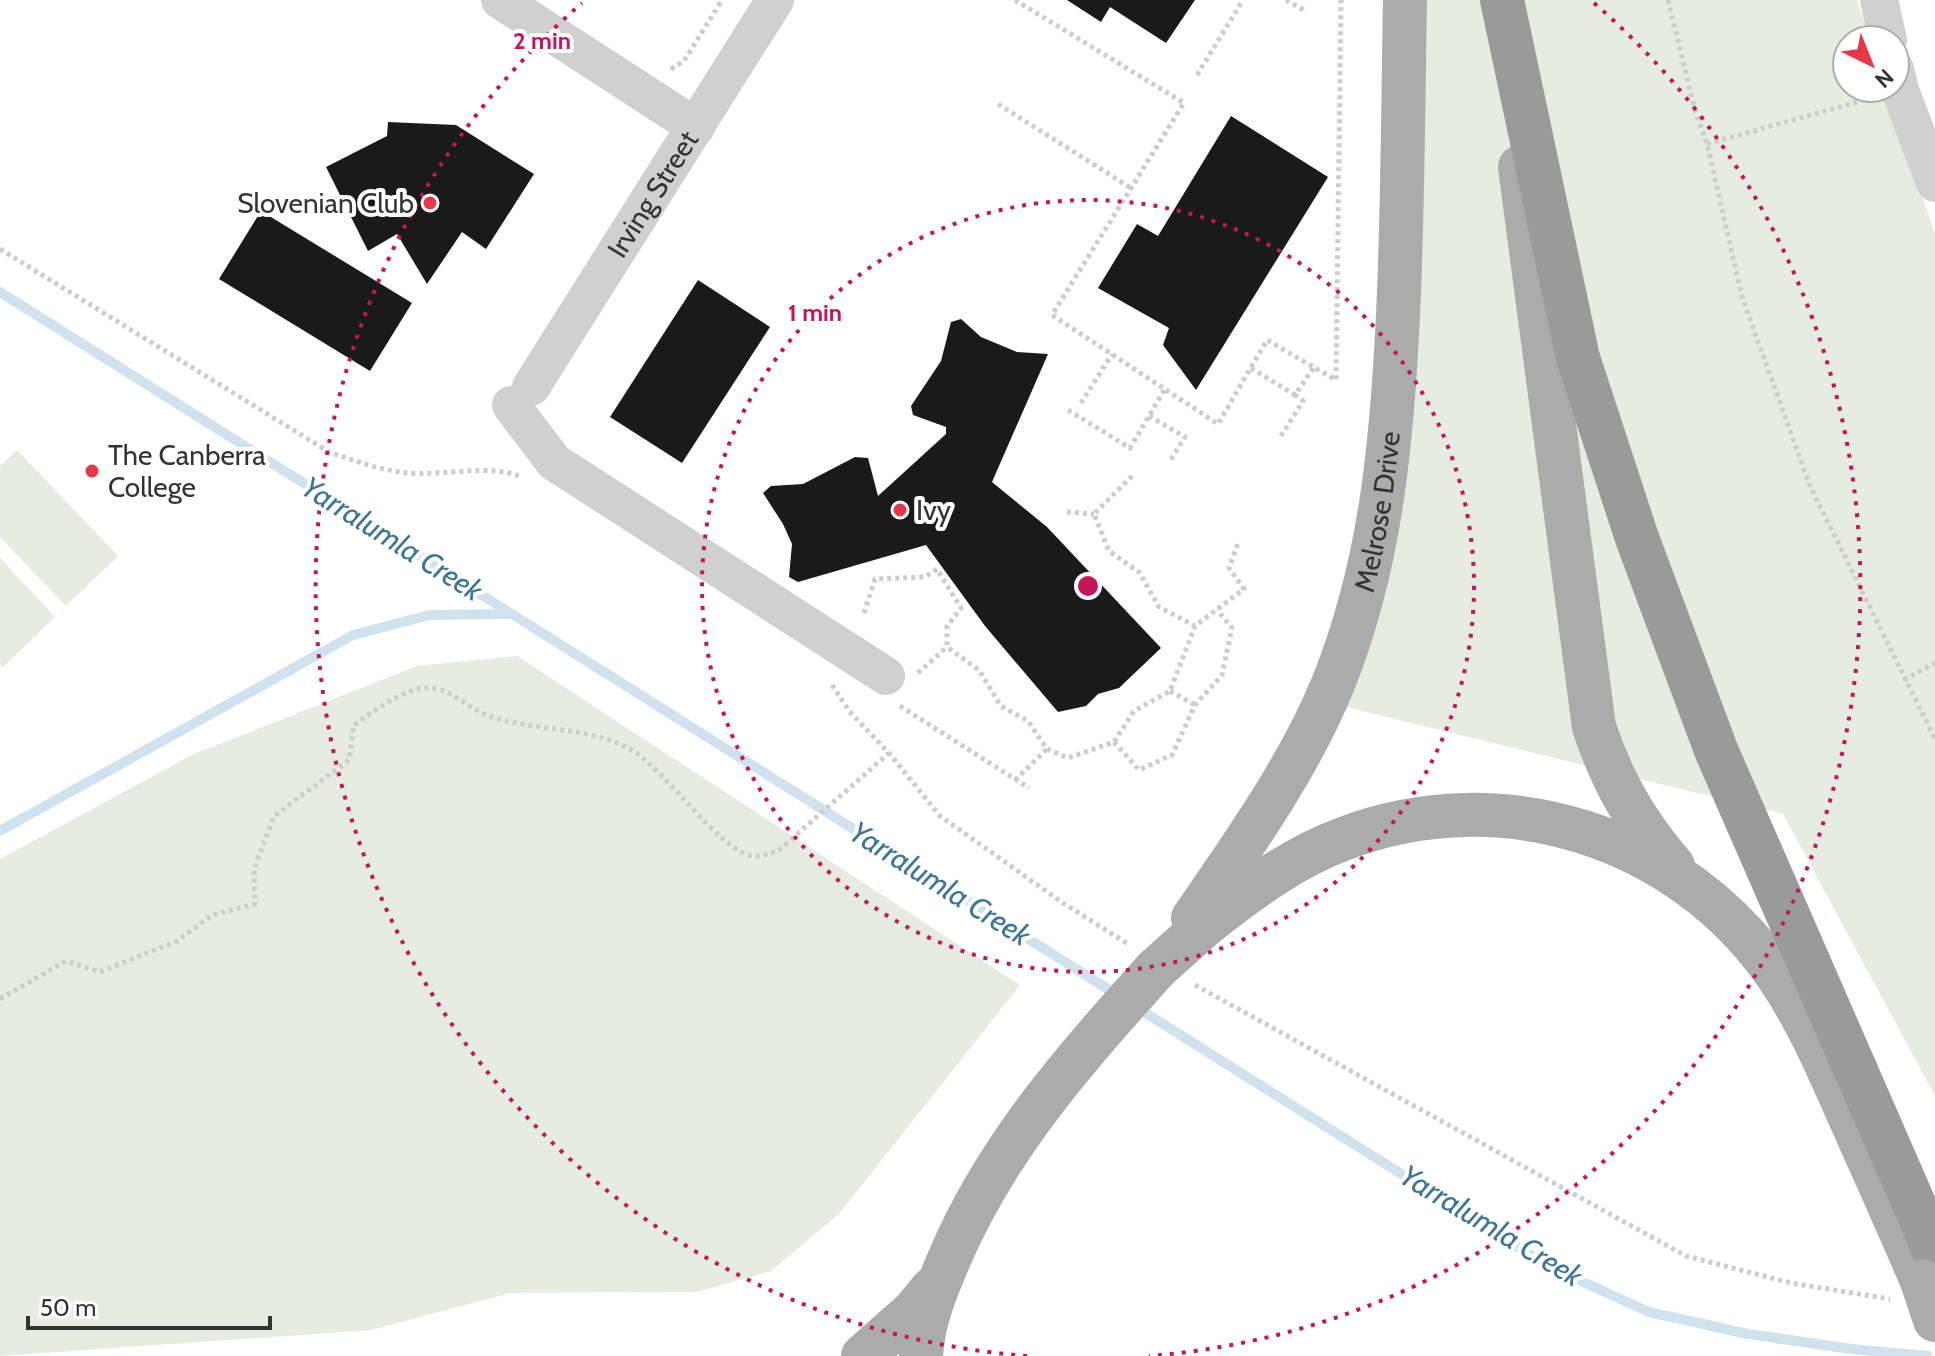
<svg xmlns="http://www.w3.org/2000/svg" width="1935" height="1356" viewBox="0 0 1935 1356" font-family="Cabin,sans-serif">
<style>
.green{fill:#e6ecdf}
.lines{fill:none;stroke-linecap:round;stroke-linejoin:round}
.stream{stroke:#cfe2ee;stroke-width:10}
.building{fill:#1a1a1a}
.path{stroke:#cdcdcd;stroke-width:5;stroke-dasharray:4 4;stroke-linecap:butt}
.minor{stroke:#d0d0d0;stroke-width:38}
.major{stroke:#ababab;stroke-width:44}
.highway{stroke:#9a9a9a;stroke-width:44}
.major-bridge{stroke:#ababab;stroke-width:44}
.ring{fill:none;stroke:#c2185b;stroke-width:4;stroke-dasharray:4 8}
.poi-dot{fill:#e63946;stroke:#fff;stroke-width:3}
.labels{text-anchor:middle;stroke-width:8;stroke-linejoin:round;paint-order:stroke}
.street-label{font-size:28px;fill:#333;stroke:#fff}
.poi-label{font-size:28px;fill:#333;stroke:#fff;text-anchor:start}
.water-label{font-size:30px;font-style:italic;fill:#3f7597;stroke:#fff}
.centre{fill:#c2185b;stroke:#fff;stroke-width:4}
.ring-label{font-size:24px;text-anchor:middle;font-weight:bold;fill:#c2185b;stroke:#fff;stroke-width:8;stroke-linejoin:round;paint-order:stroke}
</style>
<rect width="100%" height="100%" fill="#fff"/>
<g class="green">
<path d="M1423 0H1857L1870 40H1847V88H1886L1935 234V1096L1783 814 1346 707Z"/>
<path d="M17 450 118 556 66 606 0 537V466Z"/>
<path d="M0 558 55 617 3 667 0 664Z"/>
<path d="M517 656 1020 985 839 1214 771 1271 697 1292 510 1293 371 1330 0 1356V859L192 755 417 666Z"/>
</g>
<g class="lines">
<g class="stream">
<path d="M0 292 1119 996"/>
<path d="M0 831 353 635 430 615 508 614"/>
<path d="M1136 1007 1546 1265 1649 1312 1748 1334 1851 1349 1928 1356"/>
</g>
</g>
<g class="building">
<path d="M1067 0H1195L1166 43 1110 7 1101 22Z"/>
<path d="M1231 116 1328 177 1196 390 1163 345 1169 328 1098 288 1137 224 1158 236Z"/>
<path d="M388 122 456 125 534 174 486 249 462 232 427 284 397 234 368 251 326 167 387 136Z"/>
<path d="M261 211 412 303 370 371 219 279Z"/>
<path d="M698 280 770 327 682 463 610 417Z"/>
<path d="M961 319 981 337 1017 352 1048 354 992 482 1047 527 1161 648 1119 688 1098 694 1086 706 1058 712 985 626 926 545 798 582 789 577 792 544 783 524 763 493 771 486 803 484 855 457 868 458 878 496 946 434V427L913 415 911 406 941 361 951 322Z"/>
</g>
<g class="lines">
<g class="path">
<path d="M1015 0 1184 103 1052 315 1218 424 1267 340 1336 380 1341 0"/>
<path d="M1286 0 1307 12"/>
<path d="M1668 0 1695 110 1707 144 1742 297 1810 486 1935 739"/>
<path d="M671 69 684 61 722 0"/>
<path d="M1197 75 1243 0"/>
<path d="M998 104 1131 188"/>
<path d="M1707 144 1868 99"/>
<path d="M0 249 329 452C355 461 380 470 407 473 441 476 489 464 519 476"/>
<path d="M1251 368 1295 395"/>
<path d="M1081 403 1112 354"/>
<path d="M1068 410 1130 448 1165 389"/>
<path d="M1149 416 1185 437 1170 461"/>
<path d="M1281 436 1303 401 1295 395 1314 367"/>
<path d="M1132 476 1094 514 1109 551 1139 572 1159 607 1195 626"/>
<path d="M1067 512 1094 514"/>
<path d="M864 613 875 579 925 577 937 569 961 608 947 626V647L979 670 1001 706 1028 721 1047 749 1068 758 1114 742 1134 711 1170 691 1195 626 1244 589 1229 568 1238 543"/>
<path d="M918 673 947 647"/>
<path d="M1904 680 1935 663"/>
<path d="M832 685 849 711 889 753 940 816 1063 903 1128 944"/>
<path d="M1170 691 1195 705"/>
<path d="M900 706 1029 788"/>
<path d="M1114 742 1139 770 1172 755 1195 705 1222 675 1232 628 1217 610"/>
<path d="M1015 780 1047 749"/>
<path d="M1195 985 1686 1256 1791 1283 1890 1299"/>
<path d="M0 999 66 961 100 972 177 941 212 915 255 904 254 869 274 816 349 760 354 725C374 711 404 687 429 688 452 688 469 710 489 716 534 732 597 726 636 753 669 776 717 845 748 855 758 858 768 854 778 851L889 753"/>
</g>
<g class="minor">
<path d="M500 0 696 127"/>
<path d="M1879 0 1888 40"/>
<path d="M1895 69 1900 90 1935 183"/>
<path id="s1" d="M531 387 775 0"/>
<path d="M511 405 554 462 886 676"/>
</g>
<g class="major">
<path d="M1520 167 1594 727C1612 781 1636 823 1673 866"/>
<path id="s2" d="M1193 918C1244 844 1299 767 1333 684 1381 565 1392 442 1398 315 1403 210 1403 105 1405 0"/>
<path d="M1205 925C1248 891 1292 858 1343 839 1502 778 1681 836 1777 975 1808 1020 1829 1071 1851 1120 1875 1174 1899 1227 1922 1281"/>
<path d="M863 1356 914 1311 932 1289"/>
<path d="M921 1356C923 1320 936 1290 950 1257 998 1145 1076 1058 1156 969"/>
</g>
<path class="highway" d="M1502 0 1578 358 1637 538 1716 750 1935 1252"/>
<g class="major-bridge">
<path d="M1156 969 1205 925"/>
<path d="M1922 1281 1935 1320"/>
</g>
</g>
<g class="ring">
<circle cx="1088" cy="586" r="386"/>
<path d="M1027 1356A772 772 0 0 1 582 3M1594 3A772 772 0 0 1 1149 1356"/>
</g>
<g class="poi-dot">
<circle cx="430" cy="203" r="8"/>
<circle cx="92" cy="471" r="8"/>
<circle cx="900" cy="510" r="8"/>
</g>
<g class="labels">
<g class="street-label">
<text dy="10" stroke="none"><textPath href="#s1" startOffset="228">Irving Street</textPath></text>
<text dy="10" stroke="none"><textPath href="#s2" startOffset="452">Melrose Drive</textPath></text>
</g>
<g class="poi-label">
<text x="414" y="213" text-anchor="end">Slovenian Club</text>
<text x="108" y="465">The Canberra<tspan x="108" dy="32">College</tspan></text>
<text x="916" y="520">Ivy</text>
</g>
<g class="water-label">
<text transform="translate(392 539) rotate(32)" y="10">Yarralumla Creek</text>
<text transform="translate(940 884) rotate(32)" y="10">Yarralumla Creek</text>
<text transform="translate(1491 1226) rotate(31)" y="10">Yarralumla Creek</text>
</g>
</g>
<circle cx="1088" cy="586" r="12" class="centre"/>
<g class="ring-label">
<text x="542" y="49">2 min</text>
<text x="815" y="321">1 min</text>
</g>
<g transform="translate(1871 64) rotate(137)"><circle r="38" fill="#ffffff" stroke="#adadad" stroke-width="2"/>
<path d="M0-6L14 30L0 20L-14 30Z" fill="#e63946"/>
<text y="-12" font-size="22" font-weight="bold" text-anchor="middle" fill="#333333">N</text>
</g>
<path d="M28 1316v12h242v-12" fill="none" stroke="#333333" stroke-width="4"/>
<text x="40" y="1316" font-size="24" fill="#333333" stroke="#ffffff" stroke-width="6" paint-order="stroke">50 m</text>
</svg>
